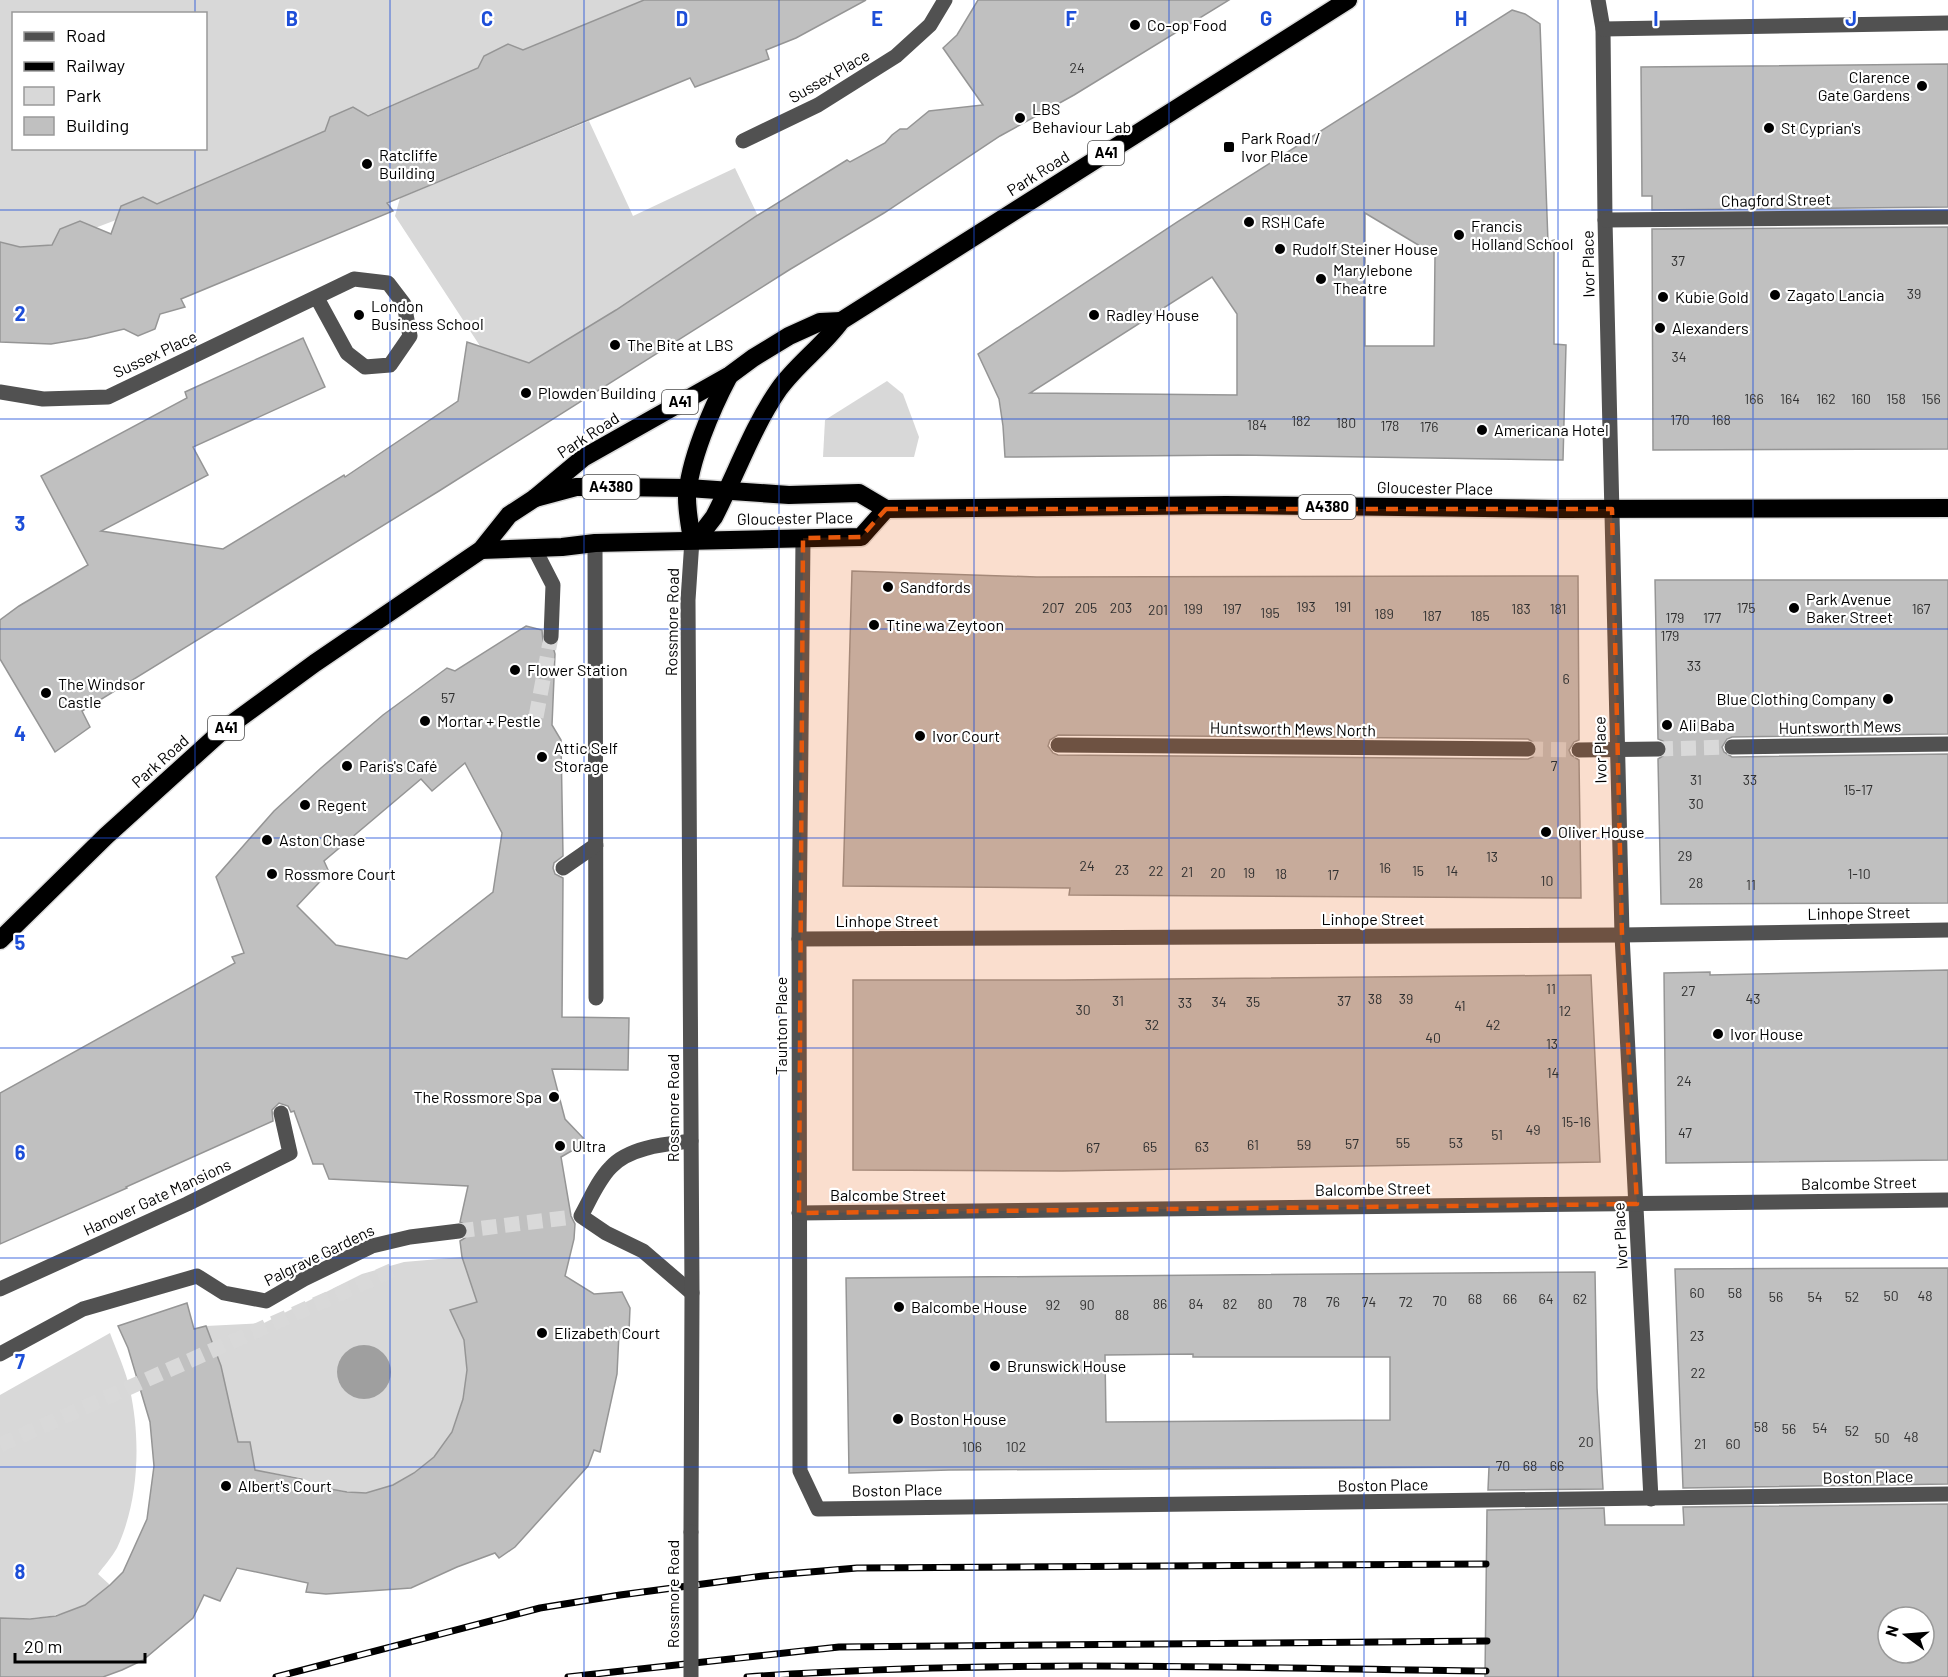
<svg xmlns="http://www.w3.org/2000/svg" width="1948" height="1677" viewBox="0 0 1948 1677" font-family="Barlow,sans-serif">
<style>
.green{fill:#d8d8d8;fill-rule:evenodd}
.water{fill:#9f9f9f}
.building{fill:#c0c0c0;stroke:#959595;stroke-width:1.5;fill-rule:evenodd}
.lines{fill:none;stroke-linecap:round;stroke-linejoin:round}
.minor-tunnel{stroke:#d9d9d9;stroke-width:15;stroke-dasharray:15 8;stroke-linecap:butt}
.highway-casing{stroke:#dbdbdb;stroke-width:21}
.minor{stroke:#515151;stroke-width:15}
.highway{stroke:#000;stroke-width:18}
.rail-casing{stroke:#000;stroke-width:7}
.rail{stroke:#fff;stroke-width:4.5;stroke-dasharray:14;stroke-linecap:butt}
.minor-bridge{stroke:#515151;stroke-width:15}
.marked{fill:#e8590c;fill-opacity:0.2;stroke:#e8590c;stroke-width:4.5;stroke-dasharray:12 8;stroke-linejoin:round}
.grid{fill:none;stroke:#1d4ed8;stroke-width:1.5;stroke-opacity:0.55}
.poi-dot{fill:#000;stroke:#fff;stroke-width:2}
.labels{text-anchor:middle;stroke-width:4.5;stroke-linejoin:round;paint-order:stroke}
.number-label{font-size:14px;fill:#303030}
.shield{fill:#fff;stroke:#4c4c4c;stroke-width:1.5}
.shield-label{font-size:15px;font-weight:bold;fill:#000}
.poi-label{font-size:16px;fill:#000;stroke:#fff;text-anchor:start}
.street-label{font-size:16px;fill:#000;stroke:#fff}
.grid-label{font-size:20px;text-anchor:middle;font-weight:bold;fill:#1d4ed8;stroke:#fff;stroke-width:4.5;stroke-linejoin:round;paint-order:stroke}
</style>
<rect width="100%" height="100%" fill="#fff"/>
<g class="green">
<path d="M0 0H644L523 50 508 44 484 56 478 68 368 115 353 108 325 131 157 204 143 197 121 206 116 220 95 228 80 221 60 229 52 245 20 247 0 242ZM14 14H206V148H14Z"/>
<path d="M589 121 633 216 735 168 758 216 616 310 529 363 480 346 395 216 400 198Z"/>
<path d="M887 381 903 394 919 437 914 457H823L825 420Z"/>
<path d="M462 1257 477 1302 450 1310 464 1340 467 1370 463 1399 452 1432 434 1457 414 1473 393 1485 366 1493 325 1489 302 1478 255 1470 250 1442H238L221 1366 206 1326 264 1323 362 1274 404 1262Z"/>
<path d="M110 1333C117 1352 126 1371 130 1390 141 1440 139 1501 117 1548 112 1557 104 1566 98 1574L110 1585C102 1592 93 1601 84 1605 57 1619 29 1619 0 1618V1395Z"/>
</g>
<circle class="water" cx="364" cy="1372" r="27"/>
<g class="building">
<path d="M644 0H866L796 38 766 50 769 59 695 87 690 78 387 203 393 211 181 299 185 307 160 314 155 329 138 336 124 329 87 338 51 344 0 342V242L20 247 52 245 60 229 80 221 111 234 121 206 143 197 157 204 325 131 330 117 353 107 368 116 478 68 484 56 508 44 523 50Z"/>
<path d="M978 0H1229L1074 95 1000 136 884 213 789 270 439 491 82 711 90 727 55 752 0 659V620L19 606 88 565 41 476 187 398 185 392 303 338 325 387 193 447 208 475 101 531 223 549 344 475 345 477 458 401 467 342 529 363 616 310 758 215 847 160 850 162 885 143 892 135 900 129H907L929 111 983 105 943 48 957 35Z"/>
<path d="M1512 10 1525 14 1540 24 1548 242 1554 240V344L1566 345 1563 460 1238 455 1005 457 1003 426 999 399 978 354 1177 222ZM1365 213 1435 255 1434 346H1365ZM1212 277 1237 314V395L1030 393Z"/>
<path d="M1948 64V207L1652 210V196H1642L1641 67Z"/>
<path d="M1948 227V449L1653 450 1652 229Z"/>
<path d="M852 571 1037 577 1578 576 1579 740 1574 742 1569 750 1571 755 1579 760 1581 898 1069 895 1070 888 843 886ZM1058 735 1528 739 1536 744 1538 750 1533 757 1528 759 1058 755 1053 753 1048 746 1050 740Z"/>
<path d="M1655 580H1948V734L1732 737 1727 739 1722 747 1724 752 1732 757 1948 754V903L1661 904 1658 759 1666 754 1668 748 1663 741 1658 739Z"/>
<path d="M526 626 542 630 543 642 546 645 553 646 555 654 552 725 561 740 563 856 554 863 553 868 555 874 563 878 562 1017 629 1018 628 1070 552 1069 565 1119 587 1142 561 1157 571 1216 575 1224 574 1239 565 1276 594 1294 622 1292 630 1308 629 1332 619 1333 617 1374 600 1452 594 1450 588 1466 515 1547 499 1558 495 1553 457 1567 411 1588 326 1594 306 1592 308 1583 237 1568 220 1601 204 1595 193 1618 143 1660 122 1670 103 1677H0V1618L30 1619 56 1616 85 1605 110 1585 123 1572 147 1519 154 1466 150 1422 128 1348 118 1326 187 1303 194 1329 206 1326 221 1366 238 1442H250L255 1470 302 1479 301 1484 347 1492 366 1493 393 1485 414 1473 434 1457 452 1432 463 1399 467 1370 464 1340 450 1310 477 1302 462 1257 460 1241 465 1238 468 1234 467 1226 460 1222 468 1186 329 1179 323 1164H313L294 1111 291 1112 288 1106 279 1103 272 1110 273 1121 126 1187 127 1188 0 1244V1093L235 963 232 957 244 953 216 877 274 811 321 768 383 715 447 668 455 671ZM465 763 502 833 493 892 407 959 336 945 297 906 329 872 324 861 421 779 432 791Z"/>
<path d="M1948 970V1160L1666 1163 1664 973 1710 972V975Z"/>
<path d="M1591 975 1600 1162 1062 1171 853 1170V980H1065Z"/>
<path d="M1948 1268V1484L1683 1488 1675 1269Z"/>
<path d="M1595 1272 1597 1388 1603 1489 1488 1490 1489 1467 949 1470 849 1473 846 1278ZM1193 1354V1357H1390V1420L1106 1422 1105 1355Z"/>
<path d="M1948 1504V1677H1485L1487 1510 1604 1508 1605 1525H1684L1683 1507ZM1888 1617H1924V1653H1888Z"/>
</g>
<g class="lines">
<g class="minor-tunnel">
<path d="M536 717 551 637"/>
<path d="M1528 749 1579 750"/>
<path d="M1658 749 1732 747"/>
<path d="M459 1231 573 1217"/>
<path d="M0 1445 393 1270"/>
</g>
<defs>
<g id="highway">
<path d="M535 498 576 487H607L688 488 789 495 859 493 886 509 1226 505 1558 509 1948 508"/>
<path d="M692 540 704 530 714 517C736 475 752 428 779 389 797 364 823 346 841 321L1348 0"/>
<path d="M692 540C690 526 687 512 687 498 689 461 712 408 729 376"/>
<path d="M481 550 562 547 595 543 861 537 886 509"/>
<path d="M0 940 106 836 222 731 315 663 481 550 509 515 535 498 583 458 730 375 753 358 789 336 820 322 841 321"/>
</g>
</defs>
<use href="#highway" class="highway-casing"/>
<g class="minor">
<path d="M1598 0 1603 29 1605 220 1622 935 1651 1499"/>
<path d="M1603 29 1948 23"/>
<path d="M743 141 818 105 896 56 930 25 945 0"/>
<path d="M1605 220 1948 217"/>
<path d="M0 392 43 399 108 397 354 279 388 283 404 304 410 336 390 365 365 367 347 353 317 298"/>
<path d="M803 538 799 939 800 1471 818 1509 1948 1494"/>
<path d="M595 543 596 998"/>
<path d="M534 548 553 585 551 637"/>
<path d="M1058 745 1528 749"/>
<path d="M1732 747 1948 744"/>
<path d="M1579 750 1658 749"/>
<path d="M563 868 596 845"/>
<path d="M799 939 1622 935 1948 930"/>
<path d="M691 1141C666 1144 629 1147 611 1167 598 1180 590 1200 581 1216L606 1233 643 1251 692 1293"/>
<path d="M799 1213 1948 1200"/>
<path d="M0 1289 187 1204 290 1153 281 1113"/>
<path d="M0 1354 83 1309 197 1276 224 1293 266 1301 304 1279 372 1246 410 1237 459 1231"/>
<path d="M691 1532 692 1293 688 600 692 540"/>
</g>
<use href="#highway" class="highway"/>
<defs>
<g id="rail">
<path d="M276 1677 540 1608 620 1595 763 1576 857 1568 1486 1564"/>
<path d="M568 1677 839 1647 1487 1641"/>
<path d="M747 1677C992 1659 1240 1668 1486 1671"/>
</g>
</defs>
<use href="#rail" class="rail-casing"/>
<use href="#rail" class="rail"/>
<path class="minor-bridge" d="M691 1677V1532"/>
</g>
<path class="marked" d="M886 509H1612L1622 935 1637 1204 799 1213 803 538 861 537Z"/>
<path class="grid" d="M195 0V14M390 0V1677M584 0V1677M779 0V1677M974 0V1677M1169 0V1677M1364 0V1677M1558 0V1677M1753 0V1677M195 148V1677M0 210H1948M0 419H1948M0 629H1948M0 838H1948M0 1048H1948M0 1258H1948M0 1467H1948"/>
<g class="poi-dot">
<circle cx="1135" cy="25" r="6"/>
<circle cx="1922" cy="86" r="6"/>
<circle cx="1020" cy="118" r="6"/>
<circle cx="1769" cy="128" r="6"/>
<rect x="1223" y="141" width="12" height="12" rx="3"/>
<circle cx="367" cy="164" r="6"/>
<circle cx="1249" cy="222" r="6"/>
<circle cx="1459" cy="235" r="6"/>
<circle cx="1280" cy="249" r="6"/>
<circle cx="1321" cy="279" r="6"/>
<circle cx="1775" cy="295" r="6"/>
<circle cx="1663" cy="297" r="6"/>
<circle cx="359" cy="315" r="6"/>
<circle cx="1094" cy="315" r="6"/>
<circle cx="1660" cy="328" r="6"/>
<circle cx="615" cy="345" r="6"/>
<circle cx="526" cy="393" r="6"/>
<circle cx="1482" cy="430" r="6"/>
<circle cx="888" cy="587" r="6"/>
<circle cx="1794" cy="608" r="6"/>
<circle cx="874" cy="625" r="6"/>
<circle cx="515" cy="670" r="6"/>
<circle cx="46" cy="693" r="6"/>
<circle cx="1888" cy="699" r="6"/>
<circle cx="425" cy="721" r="6"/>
<circle cx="1667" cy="725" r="6"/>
<circle cx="920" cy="736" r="6"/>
<circle cx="542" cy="757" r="6"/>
<circle cx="347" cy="766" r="6"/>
<circle cx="305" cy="805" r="6"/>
<circle cx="1546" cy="832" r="6"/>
<circle cx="267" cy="840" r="6"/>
<circle cx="272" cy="874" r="6"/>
<circle cx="1718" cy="1034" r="6"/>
<circle cx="554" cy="1097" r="6"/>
<circle cx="560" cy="1146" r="6"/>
<circle cx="899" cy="1307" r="6"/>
<circle cx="542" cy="1333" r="6"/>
<circle cx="995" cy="1366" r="6"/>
<circle cx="898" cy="1419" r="6"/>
<circle cx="226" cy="1486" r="6"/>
</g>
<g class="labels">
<g class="number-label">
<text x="1077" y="73">24</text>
<text x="1678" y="266">37</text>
<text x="1914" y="299">39</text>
<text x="1679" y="362">34</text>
<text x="1754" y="404">166</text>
<text x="1790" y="404">164</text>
<text x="1826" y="404">162</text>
<text x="1861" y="404">160</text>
<text x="1896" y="404">158</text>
<text x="1931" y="404">156</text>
<text x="1680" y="425">170</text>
<text x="1721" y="425">168</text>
<text x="1301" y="426">182</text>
<text x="1346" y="428">180</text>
<text x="1257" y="430">184</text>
<text x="1390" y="431">178</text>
<text x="1429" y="432">176</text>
<text x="1306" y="612">193</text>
<text x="1343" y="612">191</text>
<text x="1053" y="613">207</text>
<text x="1086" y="613">205</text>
<text x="1121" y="613">203</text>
<text x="1746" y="613">175</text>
<text x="1193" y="614">199</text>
<text x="1232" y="614">197</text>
<text x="1521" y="614">183</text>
<text x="1558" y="614">181</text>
<text x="1921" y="614">167</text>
<text x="1158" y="615">201</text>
<text x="1270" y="618">195</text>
<text x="1384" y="619">189</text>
<text x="1432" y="621">187</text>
<text x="1480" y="621">185</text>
<text x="1675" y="623">179</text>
<text x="1712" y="623">177</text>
<text x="1670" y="641">179</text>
<text x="1694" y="671">33</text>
<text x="1566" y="684">6</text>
<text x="448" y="703">57</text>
<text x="1554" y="771">7</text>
<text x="1696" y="785">31</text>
<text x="1750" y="785">33</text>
<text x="1858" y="795">15-17</text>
<text x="1696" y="809">30</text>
<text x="1685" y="861">29</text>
<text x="1492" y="862">13</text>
<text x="1087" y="871">24</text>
<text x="1385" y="873">16</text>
<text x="1122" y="875">23</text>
<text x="1156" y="876">22</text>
<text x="1418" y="876">15</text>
<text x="1452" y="876">14</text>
<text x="1187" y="877">21</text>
<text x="1218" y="878">20</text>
<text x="1249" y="878">19</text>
<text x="1281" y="879">18</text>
<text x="1859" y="879">1-10</text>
<text x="1333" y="880">17</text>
<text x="1547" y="886">10</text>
<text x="1696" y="888">28</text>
<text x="1751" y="890">11</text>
<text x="1551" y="994">11</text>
<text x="1688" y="996">27</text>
<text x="1375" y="1004">38</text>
<text x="1406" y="1004">39</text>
<text x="1753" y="1004">43</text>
<text x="1118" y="1006">31</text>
<text x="1344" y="1006">37</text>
<text x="1219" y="1007">34</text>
<text x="1253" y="1007">35</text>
<text x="1185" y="1008">33</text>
<text x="1460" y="1011">41</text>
<text x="1083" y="1015">30</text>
<text x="1565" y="1016">12</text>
<text x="1152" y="1030">32</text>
<text x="1493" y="1030">42</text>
<text x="1433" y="1043">40</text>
<text x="1552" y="1049">13</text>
<text x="1553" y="1078">14</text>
<text x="1684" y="1086">24</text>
<text x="1576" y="1127">15-16</text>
<text x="1533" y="1135">49</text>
<text x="1685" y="1138">47</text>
<text x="1497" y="1140">51</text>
<text x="1403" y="1148">55</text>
<text x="1456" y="1148">53</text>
<text x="1352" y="1149">57</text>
<text x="1253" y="1150">61</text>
<text x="1304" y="1150">59</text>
<text x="1150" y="1152">65</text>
<text x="1202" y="1152">63</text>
<text x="1093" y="1153">67</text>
<text x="1697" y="1298">60</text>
<text x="1735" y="1298">58</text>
<text x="1891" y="1301">50</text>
<text x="1925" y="1301">48</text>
<text x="1776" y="1302">56</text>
<text x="1815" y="1302">54</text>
<text x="1852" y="1302">52</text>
<text x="1475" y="1304">68</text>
<text x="1510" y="1304">66</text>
<text x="1546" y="1304">64</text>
<text x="1580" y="1304">62</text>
<text x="1440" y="1306">70</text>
<text x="1300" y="1307">78</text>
<text x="1333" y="1307">76</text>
<text x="1369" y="1307">74</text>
<text x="1406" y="1307">72</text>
<text x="1160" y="1309">86</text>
<text x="1196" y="1309">84</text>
<text x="1230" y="1309">82</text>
<text x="1265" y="1309">80</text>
<text x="1053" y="1310">92</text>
<text x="1087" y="1310">90</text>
<text x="1122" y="1320">88</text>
<text x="1697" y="1341">23</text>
<text x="1698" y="1378">22</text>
<text x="1761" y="1432">58</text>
<text x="1820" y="1433">54</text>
<text x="1789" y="1434">56</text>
<text x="1852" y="1436">52</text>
<text x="1911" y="1442">48</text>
<text x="1882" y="1443">50</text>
<text x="1586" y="1447">20</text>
<text x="1700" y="1449">21</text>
<text x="1733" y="1449">60</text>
<text x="972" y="1452">106</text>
<text x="1016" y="1452">102</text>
<text x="1503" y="1471">70</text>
<text x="1530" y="1471">68</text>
<text x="1557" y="1471">66</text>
</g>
<g class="shield">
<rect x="1088" y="141" width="36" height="24" rx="4.5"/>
<rect x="662" y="390" width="36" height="24" rx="4.5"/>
<rect x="582.5" y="475" width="57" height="24" rx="4.5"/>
<rect x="1298.5" y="495" width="57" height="24" rx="4.5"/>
<rect x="208" y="716" width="36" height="24" rx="4.5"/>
</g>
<g class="shield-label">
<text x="1106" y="158">A41</text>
<text x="680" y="407">A41</text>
<text x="611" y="492">A4380</text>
<text x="1327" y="512">A4380</text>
<text x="226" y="733">A41</text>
</g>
<g class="poi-label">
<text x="1147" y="31">Co-op Food</text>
<text x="1910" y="83" text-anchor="end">Clarence<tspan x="1910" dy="18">Gate Gardens</tspan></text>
<text x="1032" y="115">LBS<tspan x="1032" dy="18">Behaviour Lab</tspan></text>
<text x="1781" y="134">St Cyprian's</text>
<text x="1241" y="144">Park Road /<tspan x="1241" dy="18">Ivor Place</tspan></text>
<text x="379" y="161">Ratcliffe<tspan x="379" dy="18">Building</tspan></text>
<text x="1261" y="228">RSH Cafe</text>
<text x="1471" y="232">Francis<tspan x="1471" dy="18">Holland School</tspan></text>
<text x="1292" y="255">Rudolf Steiner House</text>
<text x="1333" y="276">Marylebone<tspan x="1333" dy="18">Theatre</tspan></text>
<text x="1787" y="301">Zagato Lancia</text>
<text x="1675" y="303">Kubie Gold</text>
<text x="371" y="312">London<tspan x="371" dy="18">Business School</tspan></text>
<text x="1106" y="321">Radley House</text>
<text x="1672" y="334">Alexanders</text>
<text x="627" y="351">The Bite at LBS</text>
<text x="538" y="399">Plowden Building</text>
<text x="1494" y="436">Americana Hotel</text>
<text x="900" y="593">Sandfords</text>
<text x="1806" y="605">Park Avenue<tspan x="1806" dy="18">Baker Street</tspan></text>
<text x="886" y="631">Ttine wa Zeytoon</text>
<text x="527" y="676">Flower Station</text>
<text x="58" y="690">The Windsor<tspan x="58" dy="18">Castle</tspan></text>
<text x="1876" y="705" text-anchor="end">Blue Clothing Company</text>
<text x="437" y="727">Mortar + Pestle</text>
<text x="1679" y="731">Ali Baba</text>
<text x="932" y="742">Ivor Court</text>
<text x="554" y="754">Attic Self<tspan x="554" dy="18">Storage</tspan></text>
<text x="359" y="772">Paris's Café</text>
<text x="317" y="811">Regent</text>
<text x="1558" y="838">Oliver House</text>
<text x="279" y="846">Aston Chase</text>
<text x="284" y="880">Rossmore Court</text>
<text x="1730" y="1040">Ivor House</text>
<text x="542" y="1103" text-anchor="end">The Rossmore Spa</text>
<text x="572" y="1152">Ultra</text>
<text x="911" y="1313">Balcombe House</text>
<text x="554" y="1339">Elizabeth Court</text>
<text x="1007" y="1372">Brunswick House</text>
<text x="910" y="1425">Boston House</text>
<text x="238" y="1492">Albert's Court</text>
</g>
<g class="street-label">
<text transform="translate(829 76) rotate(-30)" y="6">Sussex Place</text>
<text transform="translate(1038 173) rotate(-32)" y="6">Park Road</text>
<text transform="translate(1776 200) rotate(-1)" y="6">Chagford Street</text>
<text transform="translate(1588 264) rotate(-91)" y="6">Ivor Place</text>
<text transform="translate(155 354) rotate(-25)" y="6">Sussex Place</text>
<text transform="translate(588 435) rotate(-33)" y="6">Park Road</text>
<text transform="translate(1435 488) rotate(1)" y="6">Gloucester Place</text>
<text transform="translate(795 518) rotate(-1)" y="6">Gloucester Place</text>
<text transform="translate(672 622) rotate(-89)" y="6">Rossmore Road</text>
<text transform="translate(1840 727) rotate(-1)" y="6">Huntsworth Mews</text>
<text transform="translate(1293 729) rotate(1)" y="6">Huntsworth Mews North</text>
<text transform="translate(1600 750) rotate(-91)" y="6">Ivor Place</text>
<text transform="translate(160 761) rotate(-42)" y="6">Park Road</text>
<text transform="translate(1859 913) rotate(-1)" y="6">Linhope Street</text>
<text x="1373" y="925">Linhope Street</text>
<text x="887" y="927">Linhope Street</text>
<text transform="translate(781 1026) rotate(-90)" y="6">Taunton Place</text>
<text transform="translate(673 1108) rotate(-90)" y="6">Rossmore Road</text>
<text transform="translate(1859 1183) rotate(-1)" y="6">Balcombe Street</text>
<text transform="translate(1373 1189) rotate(-1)" y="6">Balcombe Street</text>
<text x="888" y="1201">Balcombe Street</text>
<text transform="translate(157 1197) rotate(-25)" y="6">Hanover Gate Mansions</text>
<text transform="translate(1620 1236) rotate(-93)" y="6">Ivor Place</text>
<text transform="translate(319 1255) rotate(-26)" y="6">Palgrave Gardens</text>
<text transform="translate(1868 1477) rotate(-1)" y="6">Boston Place</text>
<text transform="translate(1383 1485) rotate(-1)" y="6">Boston Place</text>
<text transform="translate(897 1490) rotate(-1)" y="6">Boston Place</text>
<text transform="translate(673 1594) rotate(-90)" y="6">Rossmore Road</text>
</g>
</g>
<g class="grid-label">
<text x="292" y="26">B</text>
<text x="487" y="26">C</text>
<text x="682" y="26">D</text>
<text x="877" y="26">E</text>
<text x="1071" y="26">F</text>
<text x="1266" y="26">G</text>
<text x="1461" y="26">H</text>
<text x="1656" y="26">I</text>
<text x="1851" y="26">J</text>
<text x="20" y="321">2</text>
<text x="20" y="531">3</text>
<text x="20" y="741">4</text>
<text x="20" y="950">5</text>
<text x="20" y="1160">6</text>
<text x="20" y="1369">7</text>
<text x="20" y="1579">8</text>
</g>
<rect x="12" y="12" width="195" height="138" fill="#ffffff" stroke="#999999" stroke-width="1.5"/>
<rect x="24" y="32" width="30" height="9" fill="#515151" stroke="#999999" stroke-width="1.5"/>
<text x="66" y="42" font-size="18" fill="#000000">Road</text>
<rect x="24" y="62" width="30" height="9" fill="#000000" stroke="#999999" stroke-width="1.5"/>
<text x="66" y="72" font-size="18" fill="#000000">Railway</text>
<rect x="24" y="87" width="30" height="18" fill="#d8d8d8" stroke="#999999" stroke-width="1.5"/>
<text x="66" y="102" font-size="18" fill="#000000">Park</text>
<rect x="24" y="117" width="30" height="18" fill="#c0c0c0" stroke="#999999" stroke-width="1.5"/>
<text x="66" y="132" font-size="18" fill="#000000">Building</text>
<g transform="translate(1906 1635) rotate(286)"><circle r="28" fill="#ffffff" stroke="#999999" stroke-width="1.5"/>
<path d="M0-4.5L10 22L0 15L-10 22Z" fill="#000000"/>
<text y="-9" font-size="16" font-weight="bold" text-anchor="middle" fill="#000000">N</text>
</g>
<path d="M15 1653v9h130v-9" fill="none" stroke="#000000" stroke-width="3"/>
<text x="24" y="1653" font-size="18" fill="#000000" stroke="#ffffff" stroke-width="4.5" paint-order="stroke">20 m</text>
</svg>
